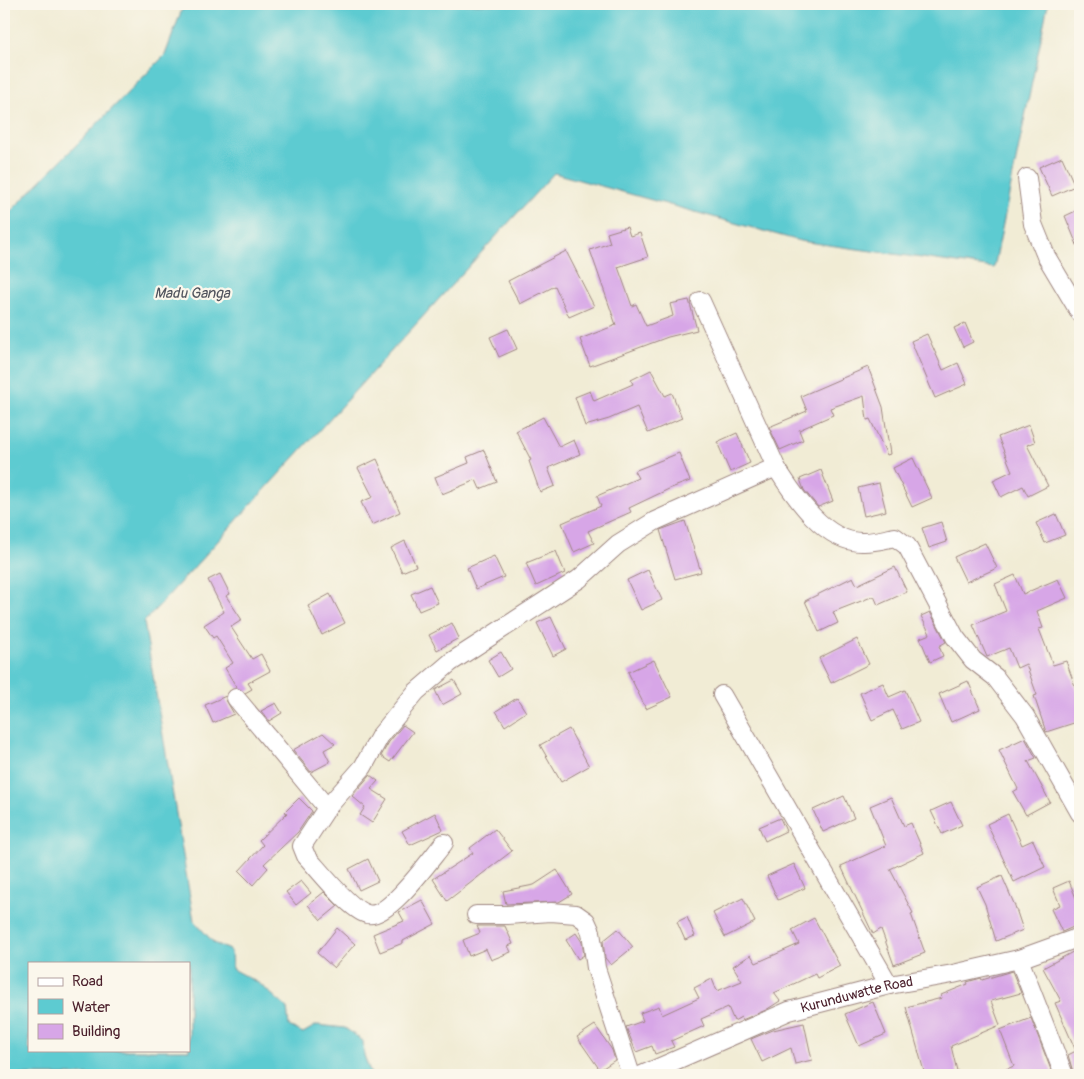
<svg xmlns="http://www.w3.org/2000/svg" width="1084" height="1079" viewBox="0 0 1084 1079" font-family="Pangolin,sans-serif">
<style>
.water{fill:#5dcbd1;stroke:#54757e;fill-rule:evenodd}
.building{fill:#d7a6e7}
.lines{fill:none;stroke-linecap:round;stroke-linejoin:round}
.minor-casing{stroke:#9e8680;stroke-width:20}
.minor{stroke:#fff;stroke-width:18}
.labels{text-anchor:middle;stroke-width:4.5;stroke-linejoin:round;paint-order:stroke}
.street-label{font-size:14px;fill:#4a1f2b;stroke:#fbf7ec}
.water-label{font-size:15px;font-style:italic;fill:#50535d;stroke:#fbf7ec}
</style>
<rect width="100%" height="100%" fill="#fbf7ec"/>
<filter id="ink" filterUnits="userSpaceOnUse"><feTurbulence type="fractalNoise" baseFrequency=".02" numOctaves="2"/><feDisplacementMap in="SourceGraphic" scale="10" xChannelSelector="R" yChannelSelector="G"/><feConvolveMatrix kernelMatrix="1 2 1 2 8 2 1 2 1" color-interpolation-filters="sRGB"/></filter>
<filter id="wash" filterUnits="userSpaceOnUse"><feTurbulence type="fractalNoise" baseFrequency=".0096" numOctaves="4" result="noise"/><feDisplacementMap in="SourceGraphic" scale="20" xChannelSelector="R" yChannelSelector="G"/><feGaussianBlur stdDeviation="1.12" result="paint"/><feColorMatrix in="noise" values="0 0 0 0 0 0 0 0 0 0 0 0 0 0 0 0 0 1.4 0 .05"/><feComposite in="paint" operator="in"/></filter>
<g filter="url(#wash)">
<rect width="100%" height="100%" fill="#f1ecd5"/>
<path class="water" d="M184 4H1048L994 268 800 241 554 173 144 622 194 921 214 943 231 951 232 969 260 984 287 1008 289 1026 303 1033 317 1025 345 1028 363 1041 364 1055 371 1075H4V218L165 55ZM29 963H189V1050H29Z"/>
<g id="blocks">
<g class="building">
<path d="M1062 157 1075 186 1052 196 1039 167Z"/>
<path d="M1080 209V252L1065 216Z"/>
<path d="M627 227 630 236 640 233 648 257 618 267 632 306 636 304 646 326 673 316 670 304 689 300 697 330 668 337 590 366 580 339 616 325 590 250 610 243 607 233Z"/>
<path d="M566 251 594 306 569 317 555 286 520 304 508 281Z"/>
<path d="M965 323 973 342 963 347 954 328Z"/>
<path d="M508 329 517 349 499 357 490 337Z"/>
<path d="M927 334 943 370 958 363 967 384 935 398 911 341Z"/>
<path d="M868 367 883 407 890 454 887 455 870 419 867 420 864 396 830 408 833 415 799 430 803 440 780 450 769 427 807 411 801 396Z"/>
<path d="M651 370 665 396 672 393 682 418 648 433 637 407 609 419 585 426 575 397 590 391 594 401 633 384 631 380Z"/>
<path d="M543 417 559 447 574 440 580 454 548 468 555 486 540 492 529 461 531 460 516 431Z"/>
<path d="M1029 425 1035 442 1027 445 1048 486 1028 496 1023 486 1001 497 993 480 1012 471 998 437Z"/>
<path d="M737 433 750 463 730 472 717 442Z"/>
<path d="M484 450 497 482 480 489 476 480 442 494 435 477 469 463 467 457Z"/>
<path d="M679 453 690 481 671 488 629 508 631 512 588 531 594 543 574 552 562 523 601 506 597 496 638 478 634 471Z"/>
<path d="M913 458 932 498 912 507 893 468Z"/>
<path d="M377 459 400 512 372 525 361 502 373 497 358 468Z"/>
<path d="M821 470 833 501 818 507 804 490 800 479Z"/>
<path d="M879 483 886 511 864 516 858 488Z"/>
<path d="M1056 514 1065 535 1045 543 1036 523Z"/>
<path d="M685 521 701 572 675 579 660 530Z"/>
<path d="M941 522 947 542 929 548 922 528Z"/>
<path d="M405 541 416 566 402 572 391 548Z"/>
<path d="M985 543 997 568 966 582 954 557Z"/>
<path d="M556 551 565 573 536 586 526 563Z"/>
<path d="M494 556 504 577 476 589 467 568Z"/>
<path d="M895 567 907 592 878 605 874 596 833 612 838 623 819 632 805 601 853 577 857 585Z"/>
<path d="M648 570 662 600 641 610 627 580Z"/>
<path d="M220 574 230 594 226 596 242 620 231 627 252 659 261 654 270 671 248 683 252 689 245 693 237 688 225 668 233 663 216 636 213 638 204 625 224 612 208 580Z"/>
<path d="M1015 575 1023 594 1058 579 1067 598 1037 611 1043 628 1039 629 1053 665 1066 661 1080 700V721L1046 732 1034 696 1037 695 1026 664 1017 668 1009 648 987 657 973 625 1006 611 995 584Z"/>
<path d="M430 586 438 603 419 611 411 594Z"/>
<path d="M330 594 345 623 322 635 308 606Z"/>
<path d="M930 612 946 642 939 646 943 656 930 662 920 638 930 634 921 616Z"/>
<path d="M551 617 566 649 553 656 537 623Z"/>
<path d="M452 623 459 638 437 650 429 635Z"/>
<path d="M857 639 869 664 831 683 819 658Z"/>
<path d="M501 652 511 669 498 677 488 660Z"/>
<path d="M654 660 672 697 646 709 628 672Z"/>
<path d="M454 680 462 694 442 705 435 690Z"/>
<path d="M968 681 980 709 951 722 939 694Z"/>
<path d="M883 683 889 697 905 690 919 722 902 729 893 710 872 720 860 693Z"/>
<path d="M226 696V700L234 714 213 723 205 705Z"/>
<path d="M517 698 526 712 505 726 496 711Z"/>
<path d="M276 703 282 713 269 721 261 711Z"/>
<path d="M403 725 413 732 390 762 381 756 389 742Z"/>
<path d="M569 729 589 766 561 782 540 745Z"/>
<path d="M323 733 335 744 324 750 330 762 311 772 293 750Z"/>
<path d="M1025 738 1036 758 1028 761 1050 802 1026 815 1013 792 1018 789 999 750Z"/>
<path d="M370 775 378 781 371 789 387 799 372 823 360 815 365 807 352 796Z"/>
<path d="M844 796 854 818 823 832 813 810Z"/>
<path d="M891 797 904 826 911 823 924 853 890 869 913 913 911 914 925 953 894 965 881 929 873 934 841 866 886 846 870 806Z"/>
<path d="M299 798 312 811 298 832 264 864 268 868 253 885 239 871 263 845 259 840 287 813 285 812Z"/>
<path d="M951 802 962 825 942 834 931 811Z"/>
<path d="M435 813 443 830 410 845 402 831Z"/>
<path d="M1008 814 1022 845 1033 840 1045 867 1014 882 987 824Z"/>
<path d="M780 818 786 831 765 841 759 827Z"/>
<path d="M495 829 512 851 447 901 433 879 473 853 470 848Z"/>
<path d="M368 859 378 881 359 890 349 869Z"/>
<path d="M794 864 805 888 778 900 767 876Z"/>
<path d="M557 870 572 894 559 902 506 904 503 891 534 885Z"/>
<path d="M1002 876 1015 906 1023 930 996 941 985 904 977 887Z"/>
<path d="M301 881 311 893 296 905 286 892Z"/>
<path d="M1069 881 1076 898 1080 896V924L1062 932 1051 909 1060 905 1053 888Z"/>
<path d="M324 892 338 906 321 920 308 905Z"/>
<path d="M743 898 755 922 725 937 713 913Z"/>
<path d="M422 900 435 924 403 941V943L380 952 373 934 404 921 399 912Z"/>
<path d="M687 917 695 936 685 940 677 922Z"/>
<path d="M814 918 840 966 817 978 815 974 774 993 780 1001 766 1010 742 1020 741 1017 734 1021 728 1007 701 1019 704 1026 671 1041 674 1047 655 1054 652 1046 636 1052 626 1027 643 1021 640 1013 659 1006 662 1015 699 998 694 988 712 979 717 991 742 981 733 966 751 955 756 963 799 944 792 930Z"/>
<path d="M477 926H505L513 944 508 946 511 952 491 960 486 949 469 956 463 940 480 933Z"/>
<path d="M337 928 355 944 334 968 317 953Z"/>
<path d="M618 929 633 947 611 965 605 958 603 941Z"/>
<path d="M576 933 582 942 584 955 578 959 566 940Z"/>
<path d="M1080 948V1075H1074L1068 1055 1076 1051 1055 1003 1061 1001 1043 968Z"/>
<path d="M1012 971 1021 993 991 1001 1000 1025 951 1046 958 1075H925L906 1007 942 998 941 995 968 984 967 982 981 978 982 980Z"/>
<path d="M873 1002 886 1034 859 1046 845 1014Z"/>
<path d="M1031 1018 1053 1075H992L1014 1066 1000 1030Z"/>
<path d="M804 1023 812 1060 795 1064 791 1048 762 1062 751 1039 773 1030Z"/>
<path d="M595 1025 612 1050 615 1060 600 1070 577 1037Z"/>
</g>
</g>
</g>
<g filter="url(#ink)">
<use href="#blocks" fill-opacity="0" stroke="#9e8680" stroke-width="1"/>
<g class="lines">
<defs>
<g id="minor">
<path d="M1027 178 1033 224 1046 256 1080 313"/>
<path d="M701 301 776 467C794 496 826 544 864 542 874 542 885 539 895 537L907 546 955 637 973 660 995 677 1025 716 1080 813"/>
<path d="M722 695 889 985"/>
<path d="M236 698 327 808"/>
<path d="M444 843C431 858 388 920 367 914 350 910 319 870 306 856L302 846 327 808 363 767 380 736 416 692 451 662 579 579 618 544 655 521 776 467"/>
<path d="M476 915H507L551 912 576 914 586 921 591 932 596 968 631 1075"/>
<path d="M1019 959 1064 1075"/>
<path id="s1" d="M642 1075 789 1011 889 985 953 974 1019 959 1080 937"/>
</g>
</defs>
<use href="#minor" class="minor-casing"/>
<use href="#minor" class="minor"/>
</g>
</g>
<g class="labels">
<g class="street-label">
<text dy="5" stroke="none"><textPath href="#s1" startOffset="230">Kurunduwatte Road</textPath></text>
</g>
<g class="water-label">
<text x="192" y="298">Madu Ganga</text>
</g>
</g>
<rect width="1084" height="1079" fill="none" stroke="#fbf7ec" stroke-width="20"/>
<rect x="28" y="962" width="162" height="90" fill="#fbf7ec" stroke="#b4a19f"/>
<rect x="38" y="978" width="25" height="8" fill="#ffffff" stroke="#b4a19f"/>
<text x="72" y="986" font-size="15" fill="#4a1f2b">Road</text>
<rect x="38" y="999" width="25" height="15" fill="#5dcbd1" stroke="#b4a19f"/>
<text x="72" y="1012" font-size="15" fill="#4a1f2b">Water</text>
<rect x="38" y="1024" width="25" height="15" fill="#d7a6e7" stroke="#b4a19f"/>
<text x="72" y="1036" font-size="15" fill="#4a1f2b">Building</text>
</svg>
